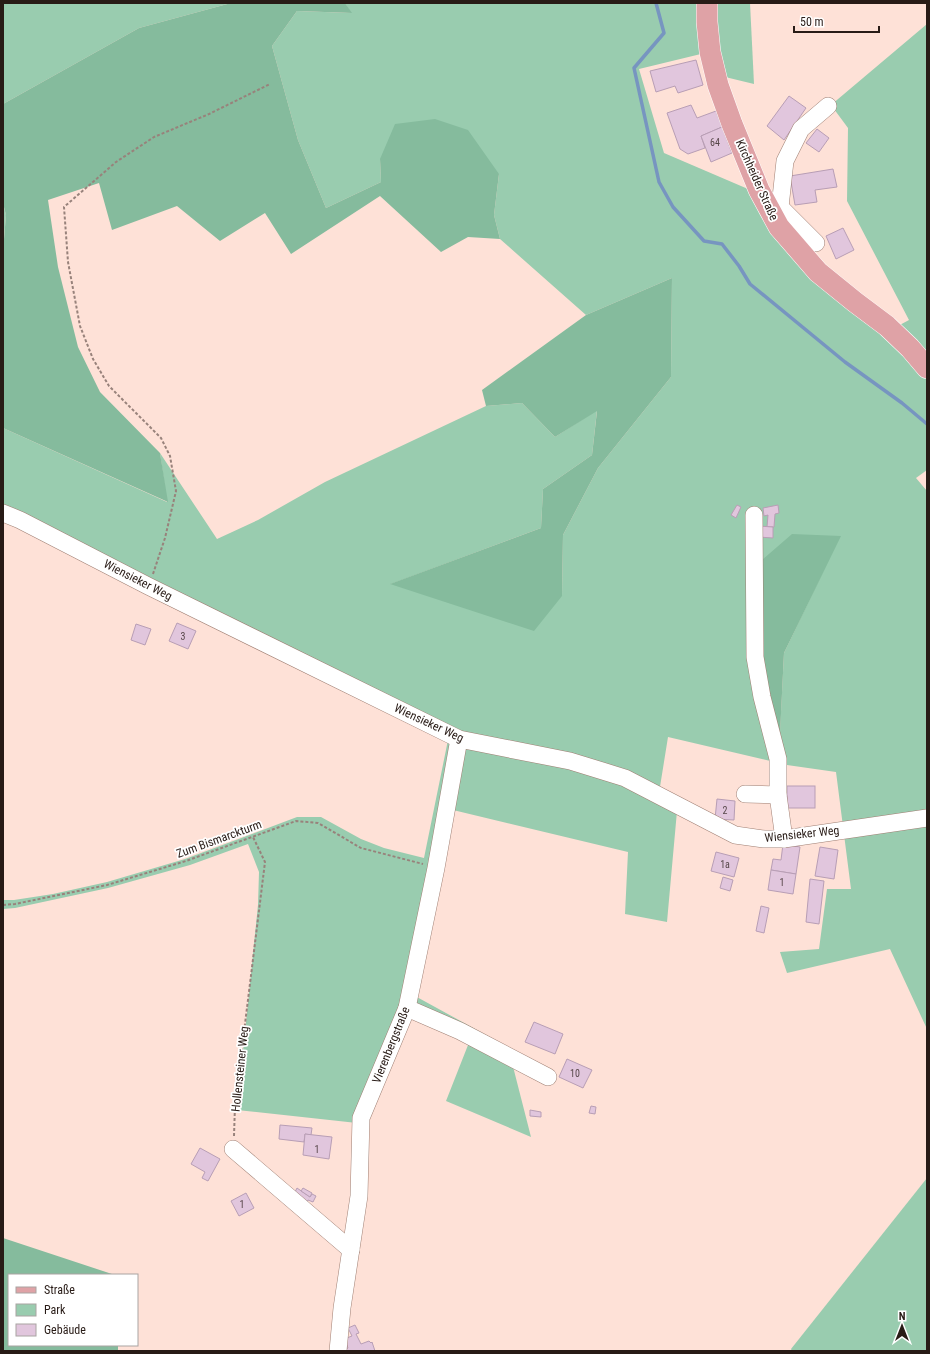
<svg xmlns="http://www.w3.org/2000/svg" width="930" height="1354" viewBox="0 0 930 1354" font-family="'Roboto Condensed',sans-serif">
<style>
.green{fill:#99ccaf;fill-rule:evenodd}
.forest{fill:#85bb9d}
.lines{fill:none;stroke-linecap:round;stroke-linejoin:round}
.stream{stroke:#7795c0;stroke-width:3.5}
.building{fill:#e1c6dd;stroke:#b89eb5}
.minor-casing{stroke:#9f7f73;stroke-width:18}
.major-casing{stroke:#fff;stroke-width:22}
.path{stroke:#98827b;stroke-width:2;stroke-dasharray:3 2;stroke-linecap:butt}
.minor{stroke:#fff;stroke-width:17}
.major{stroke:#dfa2a6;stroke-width:21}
.labels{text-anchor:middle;stroke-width:3.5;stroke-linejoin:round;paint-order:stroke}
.number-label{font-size:10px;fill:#564648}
.street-label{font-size:12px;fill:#281b16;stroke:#fff}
</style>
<rect width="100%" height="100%" fill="#fee1d7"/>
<g class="green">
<path d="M3 3H231L139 28 3 104Z"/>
<path d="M345 3H698L705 53 639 69 664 153 755 192 853 305 927 377V470L916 478 927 491V1029L890 949 787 973 780 952 819 949 827 889H851L836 772 787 765 668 737 659 793 460 736 3 510V428L167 502 160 453 217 539 258 520 325 482 486 406 522 403 555 437 597 410 592 455 543 489 541 528 391 584 562 596 563 535 598 468 671 377 672 278 586 315 500 239 494 215 499 174 380 159 381 182 326 208 298 140 272 46 297 11 351 13ZM840 536 784 653 780 732 762 560Z"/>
<path d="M714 3H750L754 84 721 76Z"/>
<path d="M927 24V361L896 327 909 320 847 201 848 128 831 105Z"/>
<path d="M3 203 6 215 3 251Z"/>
<path d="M448 740 567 765 618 781 677 811 667 922 625 914 628 852 453 810 415 996 508 1047 531 1137 446 1101 470 1040 410 1011 357 1123 237 1110 258 905 259 872 248 844 190 865 108 888 15 908 3 909V900H14L53 894 107 882 185 859 297 817H321L361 839 384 848 424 858Z"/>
<path d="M927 1178V1351H792L791 1349Z"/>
</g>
<g class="forest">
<path d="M231 3H345L352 13 297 11 272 46 298 140 326 208 381 182 380 159 395 124 435 119 468 130 499 174 494 215 500 239 468 237 441 252 380 196 291 254 265 213 220 241 177 206 112 230 99 183 48 200 58 267 78 347 100 392 160 453 168 502 3 428V251L6 215 3 203V104L139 28Z"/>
<path d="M672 278 671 377 598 468 563 535 562 596 534 631 390 584 541 528 543 489 592 455 597 411 555 437 522 403 486 406 482 390 586 315Z"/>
<path d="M792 534 841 536 784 653 780 734 760 656 762 560Z"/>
<path d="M3 1238 115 1275H9V1345H118V1351H3Z"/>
</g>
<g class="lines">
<path class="stream" d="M656 3 664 33 634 68 659 182 673 207 704 241 722 244 739 266 750 284 845 362 902 403 927 424"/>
</g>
<g class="building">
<path d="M696 60 703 85 678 93 675 86 656 92 650 71Z"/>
<path d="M789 96 806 108 784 140 767 126Z"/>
<path d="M691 105 697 118 716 111 722 127 701 136 705 148 688 154 680 149 667 113Z"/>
<path d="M722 127 732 153 711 162 701 136Z"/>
<path d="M817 129 829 138 819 152 806 143Z"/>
<path d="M833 169 837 187 815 190 817 202 795 205 790 176Z"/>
<path d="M843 228 854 250 836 259 826 236Z"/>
<path d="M737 505 741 507 736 518 731 515Z"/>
<path d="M778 505 779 513 775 514 774 527H767L768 515 764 516 763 508Z"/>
<path d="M758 526 773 527V538L758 537Z"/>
<path d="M177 623 196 631 188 649 169 641Z"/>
<path d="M136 624 151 629 145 645 131 640Z"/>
<rect x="787" y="786" width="28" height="22"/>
<path d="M717 799 735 801 734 820 715 819Z"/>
<path d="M783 844 800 847 796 874 771 870 773 859 781 860Z"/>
<path d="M820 847 838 850 834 879 815 876Z"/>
<path d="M716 852 739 858 734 877 711 871Z"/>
<path d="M771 870 796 874 793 894 768 890Z"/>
<path d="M723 877 733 880 730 891 720 888Z"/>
<path d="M810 879 824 881 819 924 806 922Z"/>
<path d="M761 906 769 908 764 933 756 931Z"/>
<path d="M534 1022 563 1034 555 1054 525 1042Z"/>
<path d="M567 1059 592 1070 583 1088 559 1077Z"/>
<path d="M591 1106 596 1107 595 1114 589 1113Z"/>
<path d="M530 1110 541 1112V1117L530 1116Z"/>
<path d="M280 1125 312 1128 311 1135 305 1134 304 1142 279 1139Z"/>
<path d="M305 1134 332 1137 329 1159 303 1155Z"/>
<path d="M200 1148 220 1159 208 1181 202 1178 205 1172 191 1164Z"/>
<path d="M297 1188 310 1197 312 1194 316 1196 313 1202 308 1200 305 1205 295 1192Z"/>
<path d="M303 1188 312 1193 310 1197 301 1191Z"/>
<path d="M246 1193 254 1208 239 1216 231 1201Z"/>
<path d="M355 1325 359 1333 356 1334 361 1344 369 1341 371 1343 372 1342 375 1351H345V1350L348 1348 344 1339 352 1336 348 1328Z"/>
</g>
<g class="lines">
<defs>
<g id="minor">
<path d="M780 207 816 243"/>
<path d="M770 212 780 207 785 161 801 129 828 106"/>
<path d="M3 513 20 520 148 586 459 739 570 761 625 778 735 835 764 839H784L927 818"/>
<path d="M754 515 755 657 762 697 778 759V795L784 839"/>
<path d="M745 794 778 795"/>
<path d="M407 1008 460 1031 548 1077"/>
<path d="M233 1149 351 1250"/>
<path d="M338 1351 342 1308 359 1196 361 1118 407 1008 436 868 459 739"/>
</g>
<path id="major" d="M707 3V22L710 52 718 85 732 124 759 190 779 227 818 272 855 302 887 326 910 348 927 368"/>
</defs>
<use href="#minor" class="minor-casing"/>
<use href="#major" class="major-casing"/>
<g class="path">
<path d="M153 574 165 538 176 491 170 456 161 438 109 386 93 359 80 326 68 262 64 207 116 162 154 137 209 114 270 84"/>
<path d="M3 905 15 904 107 885 186 861 296 821 318 823 361 848 423 864"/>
<path d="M234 1136 235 1105 265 862 253 837"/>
</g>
<use href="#minor" class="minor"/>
<use href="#major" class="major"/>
</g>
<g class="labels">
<g class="number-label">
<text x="715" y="146">64</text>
<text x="183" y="640">3</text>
<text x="725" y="814">2</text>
<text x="725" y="868">1a</text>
<text x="782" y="886">1</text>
<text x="575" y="1077">10</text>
<text x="317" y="1153">1</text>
<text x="242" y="1208">1</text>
</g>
<g class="street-label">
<text transform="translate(757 180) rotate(66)" y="4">Kirchheider Straße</text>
<text transform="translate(138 580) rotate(27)" y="4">Wiensieker Weg</text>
<text transform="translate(429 723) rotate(25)" y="4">Wiensieker Weg</text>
<text transform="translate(802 834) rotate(-6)" y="4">Wiensieker Weg</text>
<text transform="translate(219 839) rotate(-20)" y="4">Zum Bismarckturm</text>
<text transform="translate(391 1045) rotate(-68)" y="4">Vierenbergstraße</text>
<text transform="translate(240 1069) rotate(-84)" y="4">Hollensteiner Weg</text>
</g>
</g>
<rect width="930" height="1354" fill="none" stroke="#281b16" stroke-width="8"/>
<rect x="8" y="1274" width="130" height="72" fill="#ffffff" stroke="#a9a4a2"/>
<rect x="16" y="1287" width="20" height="6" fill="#dfa2a6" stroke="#a9a4a2"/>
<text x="44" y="1294" font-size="12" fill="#281b16">Straße</text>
<rect x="16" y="1304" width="20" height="12" fill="#99ccaf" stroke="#a9a4a2"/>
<text x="44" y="1314" font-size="12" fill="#281b16">Park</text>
<rect x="16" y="1324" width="20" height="12" fill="#e1c6dd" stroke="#a9a4a2"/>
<text x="44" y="1334" font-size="12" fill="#281b16">Gebäude</text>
<g transform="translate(902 1326)" stroke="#ffffff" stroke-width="3" paint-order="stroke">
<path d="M0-3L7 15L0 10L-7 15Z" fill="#281b16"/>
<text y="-6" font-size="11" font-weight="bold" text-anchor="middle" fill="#281b16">N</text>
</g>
<path d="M794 26v6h85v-6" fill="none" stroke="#281b16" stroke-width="2"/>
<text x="800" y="26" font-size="12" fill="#281b16" stroke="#ffffff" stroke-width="3" paint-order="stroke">50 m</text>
</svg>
